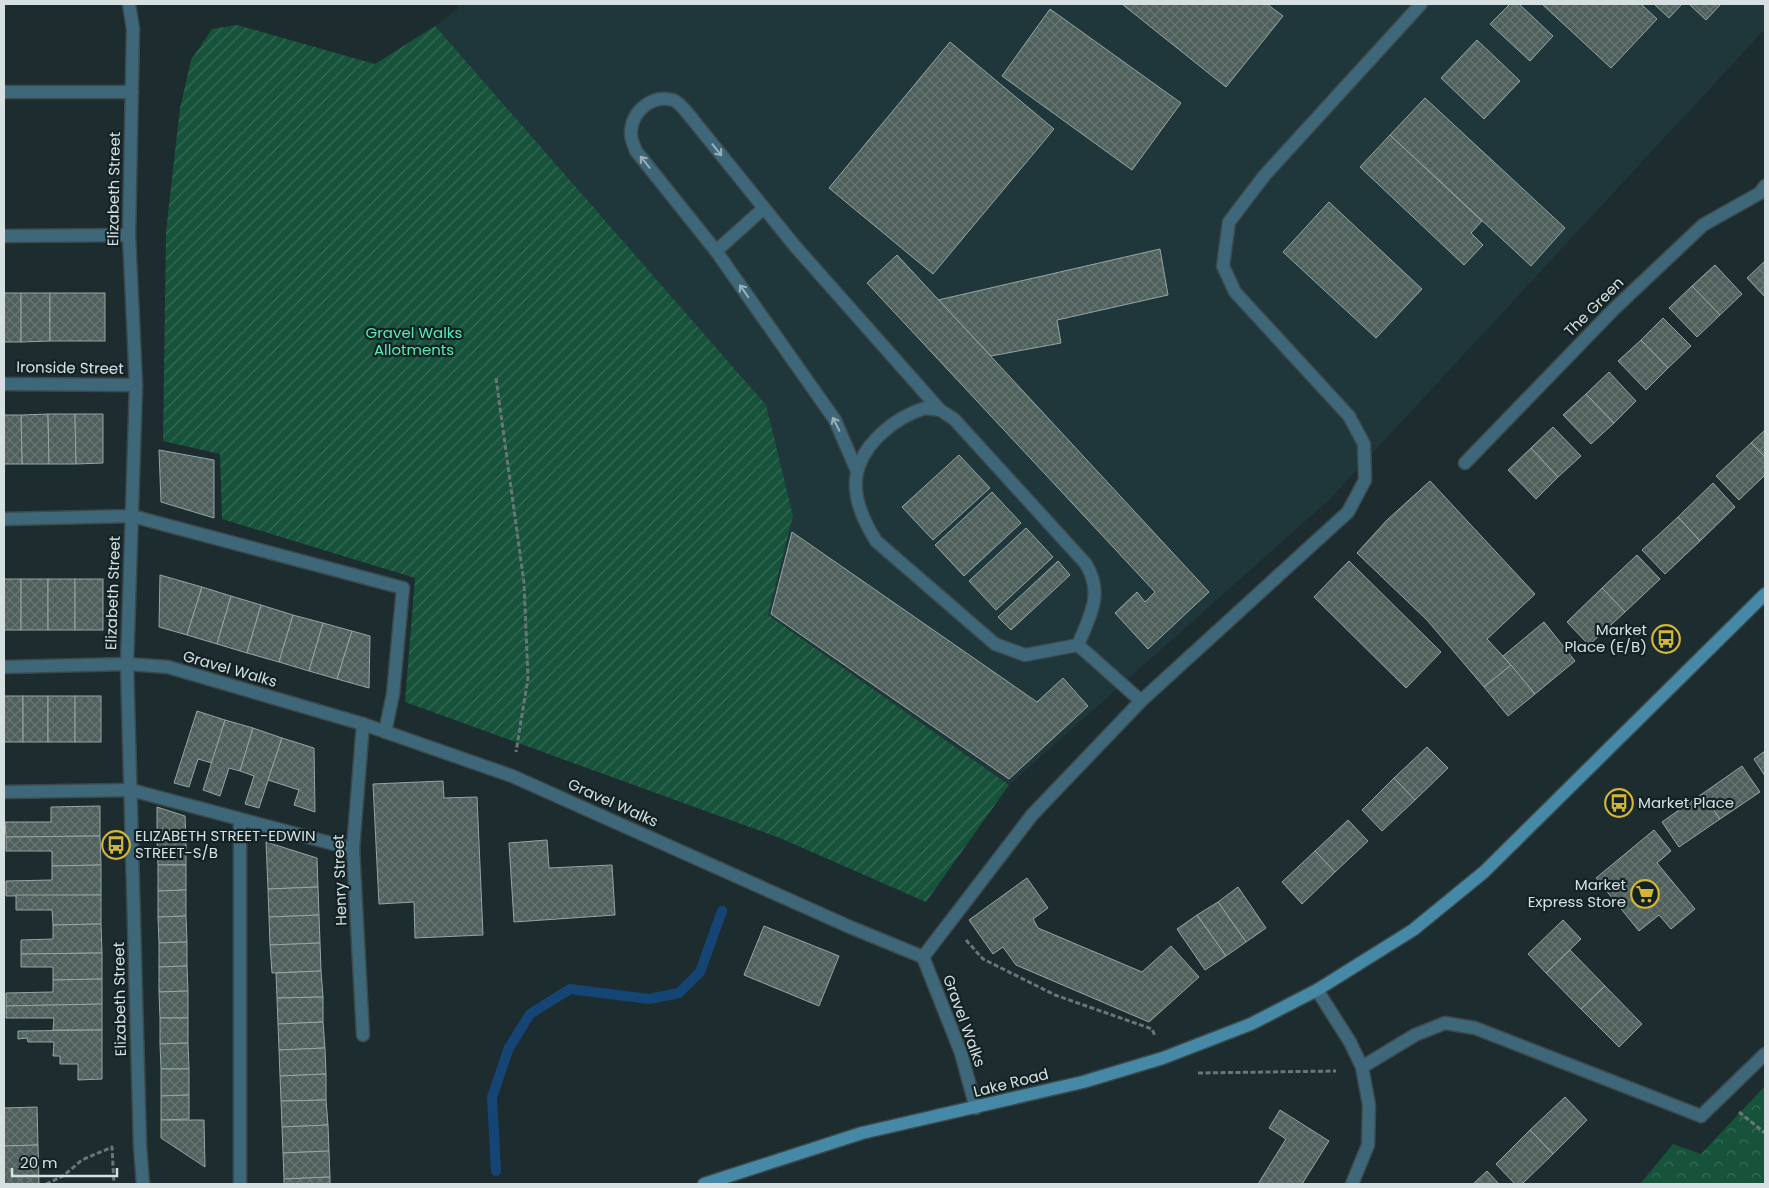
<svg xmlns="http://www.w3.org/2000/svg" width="1769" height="1188" viewBox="0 0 1769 1188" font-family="Poppins,sans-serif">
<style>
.built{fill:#1f373a}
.park{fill:url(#park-crowns)}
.garden{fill:url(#garden-furrows)}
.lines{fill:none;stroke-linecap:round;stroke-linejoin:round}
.stream{stroke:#154575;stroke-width:10}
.building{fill:url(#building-cross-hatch);stroke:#93a6a3}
.service-casing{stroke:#3b494b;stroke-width:15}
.minor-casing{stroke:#3b494b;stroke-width:15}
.secondary-casing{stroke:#3b494b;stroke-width:15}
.path{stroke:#697678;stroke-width:3;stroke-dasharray:5 2.5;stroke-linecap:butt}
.service{stroke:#3e677a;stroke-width:12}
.minor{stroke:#3e677a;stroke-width:12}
.secondary{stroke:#4589a7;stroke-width:12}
.oneway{stroke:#99b0b8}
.labels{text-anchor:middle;stroke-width:4.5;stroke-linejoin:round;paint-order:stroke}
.street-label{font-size:15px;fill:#d6e0e1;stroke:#132325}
.park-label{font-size:15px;fill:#59ebb0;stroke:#132325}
.poi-label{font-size:15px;fill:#d6e0e1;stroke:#132325;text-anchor:end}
</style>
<defs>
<pattern id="park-crowns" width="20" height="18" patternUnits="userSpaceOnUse" patternTransform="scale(1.25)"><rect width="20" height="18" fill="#17533b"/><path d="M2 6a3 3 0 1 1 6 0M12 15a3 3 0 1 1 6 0" fill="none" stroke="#386b57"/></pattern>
<pattern id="garden-furrows" width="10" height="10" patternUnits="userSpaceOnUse" patternTransform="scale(1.25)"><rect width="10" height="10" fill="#17533b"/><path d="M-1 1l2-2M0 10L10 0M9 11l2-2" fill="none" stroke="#386b57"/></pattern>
<pattern id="building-cross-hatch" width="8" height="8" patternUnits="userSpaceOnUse" patternTransform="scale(1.25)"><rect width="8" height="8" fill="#4e5f5c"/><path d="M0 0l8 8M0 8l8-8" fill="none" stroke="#677673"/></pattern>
</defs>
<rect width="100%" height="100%" fill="#1d2c2f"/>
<path class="built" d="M457 4H1765V29L1329 500 1009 785 768 615 793 516 435 26 459 8Z"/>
<path class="park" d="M1765 1086V1184H1640L1673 1144 1701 1154Z"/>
<path class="garden" d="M237 25 375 64 435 26 766 405 793 516 768 615 1009 785 926 902 780 838 405 702 415 578 222 519 220 454 163 441 166 232 180 108 191 60 212 29Z"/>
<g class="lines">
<path class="stream" d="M496 1171 492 1097 509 1048 530 1014 570 989 649 999 679 993 700 972 722 911"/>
</g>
<g class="building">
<path d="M1122 4H1267L1283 16 1226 87Z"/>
<path d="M1510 4H1519L1553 36 1530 61 1490 24Z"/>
<path d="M1542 4H1641L1657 19 1611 68Z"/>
<path d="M1654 4H1682L1669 18Z"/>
<path d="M1689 4H1721L1706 20Z"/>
<path d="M1050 9 1181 103 1132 170 1002 76Z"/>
<path d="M1477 40 1520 81 1484 119 1441 78Z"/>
<path d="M950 42 1054 129 933 274 829 188Z"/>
<path d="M1425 98 1565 228 1531 266 1390 135Z"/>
<path d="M1390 135 1482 221 1471 233 1483 245 1464 265 1360 167Z"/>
<path d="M1329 202 1422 289 1376 338 1283 252Z"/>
<path d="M1160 249 1168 295 1057 320 1061 343 991 356 938 300Z"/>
<path d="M897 255 1209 592 1148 649 1115 613 1137 592 1145 602 1155 592 867 283Z"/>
<path d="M1765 261V297L1747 278Z"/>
<path d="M1715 265 1742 294 1720 315 1692 286Z"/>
<path d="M1692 286 1720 315 1697 337 1669 308Z"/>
<rect x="4" y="293" width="17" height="49"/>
<path d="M21 293H50V341L21 342Z"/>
<rect x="50" y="293" width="55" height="48"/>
<path d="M1663 318 1691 346 1668 368 1641 340Z"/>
<path d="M1641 340 1668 368 1646 390 1618 361Z"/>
<path d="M1609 372 1636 401 1614 423 1586 394Z"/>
<path d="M1586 394 1614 423 1591 444 1563 415Z"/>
<path d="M48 414 49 464H22L21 415Z"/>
<path d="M48 414H75L76 464H49Z"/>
<path d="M75 414H103V463L76 464Z"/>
<path d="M4 415H21L22 464H4Z"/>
<path d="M1553 427 1581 456 1558 477 1531 448Z"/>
<path d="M1765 430V457L1751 443Z"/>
<path d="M1751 443 1765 457V475L1739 500 1716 476Z"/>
<path d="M1531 448 1558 477 1536 499 1508 470Z"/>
<path d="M159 450 214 460V518L161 502Z"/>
<path d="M959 455 990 488 933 540 902 507Z"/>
<path d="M1430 481 1535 594 1487 639 1511 665 1484 687 1427 620 1357 553 1387 520Z"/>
<path d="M1713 483 1735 507 1700 541 1678 517Z"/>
<path d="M992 492 1021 523 964 576 935 545Z"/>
<path d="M1678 517 1700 541 1665 574 1642 550Z"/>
<path d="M1026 528 1053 557 996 610 969 581Z"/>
<path d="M792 532 1037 702 1063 678 1088 706 1009 779 771 614Z"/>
<path d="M1637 555 1660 579 1625 612 1602 588Z"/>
<path d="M1058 561 1070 575 1011 630 998 617Z"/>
<path d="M1349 561 1441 652 1406 688 1314 597Z"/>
<path d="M160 575 202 587 187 635 159 627Z"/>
<rect x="4" y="579" width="17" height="51"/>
<rect x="21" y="579" width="27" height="51"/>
<rect x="48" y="579" width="27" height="51"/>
<rect x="75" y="579" width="28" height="51"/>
<path d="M202 587 231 596 217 644 187 635Z"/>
<path d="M1602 588 1625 612 1589 645 1567 622Z"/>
<path d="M231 596 261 605 247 653 217 644Z"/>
<path d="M261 605 293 615 279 662 247 653Z"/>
<path d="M293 615 323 623 309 671 279 662Z"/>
<path d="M1544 622 1575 661 1535 694 1503 656Z"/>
<path d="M323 623 352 631 337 679 309 671Z"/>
<path d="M352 631 370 636 369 688 337 679Z"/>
<path d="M1511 665 1535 694 1508 716 1484 687Z"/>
<rect x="4" y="696" width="19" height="46"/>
<rect x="23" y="696" width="25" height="46"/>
<rect x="48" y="696" width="27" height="46"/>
<rect x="75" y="696" width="26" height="46"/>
<path d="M197 711 225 720 212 763 198 759 189 787 174 783Z"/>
<path d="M225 720 253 728 240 771 229 768 220 796 203 790Z"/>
<path d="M253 728 282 738 259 808 245 804 254 776 240 771Z"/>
<path d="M282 738 314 748 315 812 294 805 299 790 268 780Z"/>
<path d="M1427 747 1448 768 1415 800 1394 778Z"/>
<path d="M1765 751V776L1754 759Z"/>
<path d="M1742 766 1760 792 1720 819 1702 794Z"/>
<path d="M1394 778 1415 800 1382 831 1362 810Z"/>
<path d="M443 781 444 798 477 797 483 935 415 938 414 902 379 904 373 784Z"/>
<path d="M1702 794 1720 819 1679 847 1662 822Z"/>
<path d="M100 806V836L6 837 5 822H51V807Z"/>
<path d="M157 807 185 816 186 839H157Z"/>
<path d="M1348 820 1368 841 1335 872 1315 851Z"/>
<path d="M1654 830 1671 851 1657 863 1695 909 1671 929 1659 915 1639 931 1596 878Z"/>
<path d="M100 836 101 865 52 866V851H6V837Z"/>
<path d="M157 839H186V865H158Z"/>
<path d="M547 840 549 868 612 865 615 915 514 922 509 843Z"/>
<path d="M266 842 317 858 318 887 268 889Z"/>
<path d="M1315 851 1335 872 1302 904 1282 882Z"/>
<path d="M101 865V895L6 896V881L52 880V866Z"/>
<path d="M158 865H186V890L158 891Z"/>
<path d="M1027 878 1048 908 1033 919 1038 928 1142 972 1171 946 1199 977 1149 1022 1016 965 1003 947 993 954 969 920Z"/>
<path d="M318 887 319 915 269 917 268 889Z"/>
<path d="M1238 887 1266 928 1246 942 1218 902Z"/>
<path d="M186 890V916L158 917V891Z"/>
<path d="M16 895H101V924L53 925 52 910H16Z"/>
<path d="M1218 902 1246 942 1226 956 1197 915Z"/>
<path d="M319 915 320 943 270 945 269 917Z"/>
<path d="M1197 915 1226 956 1205 970 1177 929Z"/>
<path d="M186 916 187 942 159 943 158 917Z"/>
<path d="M1563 920 1581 939 1546 973 1528 954Z"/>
<path d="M101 924 102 953 21 954V940L53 939V925Z"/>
<path d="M764 926 839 956 819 1006 744 975Z"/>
<path d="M187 942V966L159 967V943Z"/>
<path d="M320 943 321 971 272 973 270 945Z"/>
<path d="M1570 950 1605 986 1581 1009 1546 973Z"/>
<path d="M102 953V979L53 980V967H21V954Z"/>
<path d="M187 966 188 991 159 992V967Z"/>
<path d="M321 971 323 997 277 998 276 973Z"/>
<path d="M102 979V1004L6 1006V993L53 992V980Z"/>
<path d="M1605 986 1642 1024 1619 1047 1581 1009Z"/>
<path d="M188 991V1018H160L159 992Z"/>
<path d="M323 997V1022L278 1024 277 998Z"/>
<path d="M102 1004V1030H53L54 1018H6V1006Z"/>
<path d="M160 1018H188V1043L160 1044Z"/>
<path d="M323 1022 325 1048 279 1050 278 1024Z"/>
<path d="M102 1030V1079L78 1080V1064H60V1056H53L54 1042H28L27 1038 18 1039V1031Z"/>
<path d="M188 1043 189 1069H161L160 1044Z"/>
<path d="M325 1048 326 1074 280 1076 279 1050Z"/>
<path d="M161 1069H189V1095L161 1096Z"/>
<path d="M326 1074V1100L281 1101 280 1076Z"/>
<path d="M189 1095V1119L161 1120V1096Z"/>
<path d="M1565 1097 1587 1120 1553 1154 1530 1130Z"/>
<path d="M326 1100 328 1125 282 1127 281 1101Z"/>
<path d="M37 1107 38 1145 4 1146V1108Z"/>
<path d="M1280 1110 1329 1141 1302 1184H1258L1286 1139 1269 1128Z"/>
<path d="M161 1120H204L205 1167 161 1138Z"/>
<path d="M328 1125 329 1151 283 1153 282 1127Z"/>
<path d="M1530 1130 1553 1154 1522 1184H1515L1496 1164Z"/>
<path d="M38 1145 39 1184H4V1146Z"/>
<path d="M329 1151 330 1177 284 1179 283 1153Z"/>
<path d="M1487 1171 1499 1184H1473Z"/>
<path d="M330 1177V1184H284V1179Z"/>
</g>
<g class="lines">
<defs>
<g id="service">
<path d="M4 236 129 235"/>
<path d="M716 251 764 208"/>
<path d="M925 408 940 410 954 419 1086 564C1104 595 1090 615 1078 645L1025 655 995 644 876 541C851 501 845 467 882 433 895 421 909 413 925 408Z"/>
<path d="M856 469 835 420 716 251 636 151C634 145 630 138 631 132 632 111 652 94 673 100 677 101 682 107 685 110L794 245 940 410"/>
<path d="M4 519 132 516 403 588 393 694 385 732"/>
<path d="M1078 645 1141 701"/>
<path d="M4 792 131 790 353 849"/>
<path d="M1701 1116 1765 1054"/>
<path d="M240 1183V820"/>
</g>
<g id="minor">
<path d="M129 4 133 29 129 235 136 385 127 664 140 1146 143 1184"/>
<path d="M4 92H132"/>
<path d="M4 384 136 385"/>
<path d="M1465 463 1613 310 1703 225 1760 193 1765 186"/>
<path d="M4 667 127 664 168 667 363 724 512 776 850 927 923 957 961 1053 976 1108"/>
<path d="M363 724 353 849 363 1035"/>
<path d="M923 957 1032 815 1141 701 1348 512 1365 480 1364 444 1349 416 1235 292 1223 266 1229 222 1264 176 1421 4"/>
<path d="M1317 990 1350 1042 1362 1067 1369 1105 1368 1145 1352 1184"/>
<path d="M1362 1067 1415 1035 1445 1023 1475 1028 1701 1116"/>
</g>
<path id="secondary" d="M704 1184 862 1133 1083 1082 1163 1058 1251 1024 1317 990 1413 930 1484 872 1765 594"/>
</defs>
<use href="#service" class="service-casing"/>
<use href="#minor" class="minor-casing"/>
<use href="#secondary" class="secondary-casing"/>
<g class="path">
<path d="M496 378 524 583 528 678 516 752"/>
<path d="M966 940 983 959 1055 995 1152 1029 1155 1036"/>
<path d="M1198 1073 1336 1071"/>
<path d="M1739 1112 1765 1133"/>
<path d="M46 1184 63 1176 82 1160 112 1147 114 1184"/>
</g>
<use href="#service" class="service"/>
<use href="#minor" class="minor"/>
<use href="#secondary" class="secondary"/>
</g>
<defs><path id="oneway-shaft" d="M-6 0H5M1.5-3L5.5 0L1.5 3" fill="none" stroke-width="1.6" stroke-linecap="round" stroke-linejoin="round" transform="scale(1.25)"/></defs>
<g class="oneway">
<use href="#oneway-shaft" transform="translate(717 150) rotate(51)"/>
<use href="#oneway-shaft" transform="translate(645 162) rotate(-129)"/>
<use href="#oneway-shaft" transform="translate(744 291) rotate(-125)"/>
<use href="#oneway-shaft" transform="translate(836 424) rotate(-117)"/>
</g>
<defs>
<symbol id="bus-ring" viewBox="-11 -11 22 22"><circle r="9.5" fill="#132325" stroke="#d3b635" stroke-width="1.5"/><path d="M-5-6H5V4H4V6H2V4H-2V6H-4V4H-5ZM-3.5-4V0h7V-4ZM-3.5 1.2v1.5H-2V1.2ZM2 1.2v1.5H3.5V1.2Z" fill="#d3b635"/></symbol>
<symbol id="supermarket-ring" viewBox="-11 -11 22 22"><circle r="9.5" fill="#132325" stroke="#d3b635" stroke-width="1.5"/><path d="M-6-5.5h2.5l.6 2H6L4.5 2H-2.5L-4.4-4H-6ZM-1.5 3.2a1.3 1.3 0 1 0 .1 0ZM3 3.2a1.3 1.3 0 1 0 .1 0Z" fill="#d3b635"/></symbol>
</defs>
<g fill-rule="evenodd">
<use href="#bus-ring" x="1650" y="623" width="32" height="32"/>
<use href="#bus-ring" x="1603" y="787" width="32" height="32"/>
<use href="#bus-ring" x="100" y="829" width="32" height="32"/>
<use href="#supermarket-ring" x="1629" y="878" width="32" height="32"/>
</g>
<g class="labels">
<g class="street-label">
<text transform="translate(114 189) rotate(-89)" y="5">Elizabeth Street</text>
<text transform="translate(1594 307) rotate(-45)" y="5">The Green</text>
<text transform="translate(70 368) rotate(1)" y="5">Ironside Street</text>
<text transform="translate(113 593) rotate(-88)" y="5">Elizabeth Street</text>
<text transform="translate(230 669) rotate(16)" y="5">Gravel Walks</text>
<text transform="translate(613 803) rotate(24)" y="5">Gravel Walks</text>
<text transform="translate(340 880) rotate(-92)" y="5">Henry Street</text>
<text transform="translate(120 999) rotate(-91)" y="5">Elizabeth Street</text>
<text transform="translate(964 1021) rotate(70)" y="5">Gravel Walks</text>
<text transform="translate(1011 1083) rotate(-14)" y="5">Lake Road</text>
</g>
<g class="park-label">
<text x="414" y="338">Gravel Walks<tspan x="414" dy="17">Allotments</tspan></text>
</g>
<g class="poi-label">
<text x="1647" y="635">Market<tspan x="1647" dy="17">Place (E/B)</tspan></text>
<text x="1638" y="808" text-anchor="start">Market Place</text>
<text x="135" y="841" text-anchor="start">ELIZABETH STREET-EDWIN<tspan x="135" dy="17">STREET-S/B</tspan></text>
<text x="1626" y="890">Market<tspan x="1626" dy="17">Express Store</tspan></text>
</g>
</g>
<rect width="1769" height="1188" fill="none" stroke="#d6e0e1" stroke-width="10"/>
<path d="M12 1168v8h105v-8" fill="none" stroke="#d6e0e1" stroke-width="2.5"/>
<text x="20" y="1168" font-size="15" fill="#d6e0e1" stroke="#132325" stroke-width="4" paint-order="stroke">20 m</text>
</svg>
